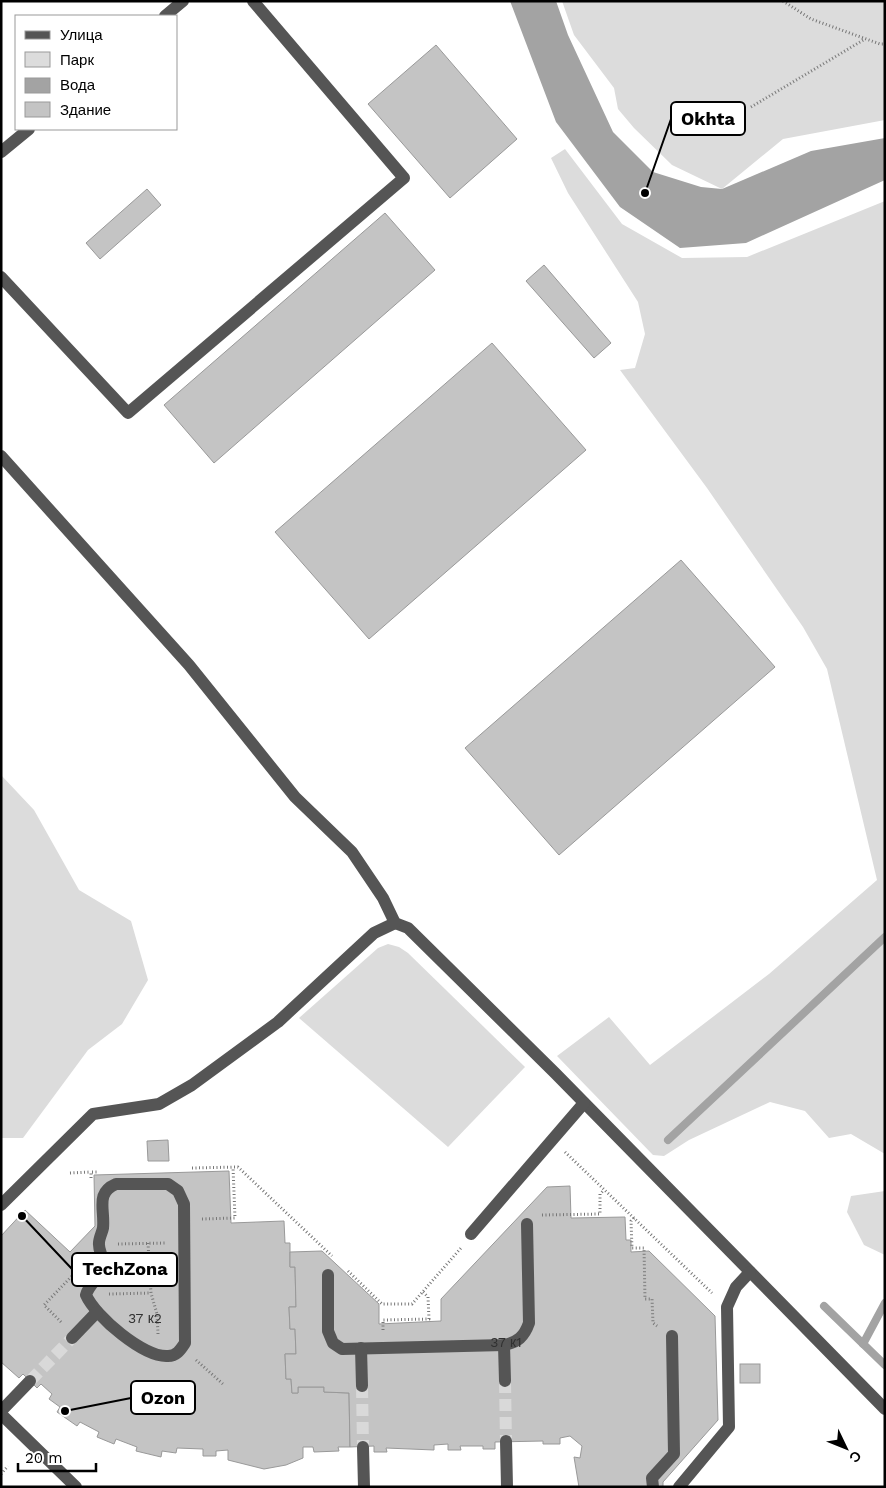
<svg xmlns="http://www.w3.org/2000/svg" width="886" height="1488" viewBox="0 0 886 1488" font-family="'Work Sans',sans-serif">
<style>
.green{fill:#dcdcdc}
.water{fill:#a3a3a3}
.lines{fill:none;stroke-linecap:round;stroke-linejoin:round}
.stream{stroke:#a3a3a3;stroke-width:8}
.building{fill:#c4c4c4;stroke:#999}
.minor-tunnel{stroke:#d9d9d9;stroke-width:12;stroke-dasharray:12 6;stroke-linecap:butt}
.path{stroke:#777;stroke-width:3;stroke-dasharray:1 2.5;stroke-linecap:butt}
.minor{stroke:#555;stroke-width:12}
.labels{text-anchor:middle;stroke-width:5;stroke-linejoin:round;paint-order:stroke}
.number-label{font-size:14px;fill:#313131}
.leader{fill:none;stroke:#000;stroke-width:2}
.callout-dot{fill:#000;stroke:#fff;stroke-width:2}
.callout{fill:#fff;stroke:#000;stroke-width:2}
.callout-label{font-size:18px;text-anchor:middle;font-weight:bold;fill:#000}
</style>
<rect width="100%" height="100%" fill="#fff"/>
<g class="green">
<path d="M562 1H885V120L783 139 722 189 672 165 634 128 618 109 614 88 574 35Z"/>
<path d="M565 149 622 224 682 258 747 257 885 201V1154L851 1134 829 1138 805 1111 770 1102 689 1140 664 1156 653 1155 557 1056 609 1017 650 1065 769 974 877 880 827 669 803 627 707 488 620 370 635 368 645 334 638 302 568 193 551 158Z"/>
<path d="M1 775 34 810 79 890 131 921 148 980 122 1024 88 1050 23 1138H1Z"/>
<path d="M388 944 399 947 408 953 525 1067 448 1147 299 1018 378 948Z"/>
<path d="M885 1191V1255L864 1245 847 1212 851 1196Z"/>
</g>
<path class="water" d="M510 1H556L568 35 613 132 653 172 701 187 722 189 811 151 885 138V180L746 243 680 248 620 207 556 122Z"/>
<g class="lines">
<g class="stream">
<path d="M668 1140 885 937"/>
<path d="M824 1306 885 1365"/>
<path d="M863 1344 885 1303"/>
</g>
</g>
<g class="building">
<path d="M436 45 517 139 450 198 368 104Z"/>
<path d="M147 189 161 205 100 259 86 243Z"/>
<path d="M385 213 435 270 214 463 164 405Z"/>
<path d="M544 265 611 343 594 358 526 281Z"/>
<path d="M492 343 586 450 369 639 275 532Z"/>
<path d="M681 560 775 667 559 855 465 748Z"/>
<path d="M168 1140 169 1161H148L147 1141Z"/>
<path d="M229 1171 231 1223 284 1221 285 1243H290V1267H295L296 1307H289L290 1329H295L296 1354H285L286 1379H291L292 1393H298V1387H324V1392L349 1393 350 1447H338L339 1451 314 1452 313 1447H303V1458L286 1465 264 1469 228 1460V1450L216 1451V1456H203V1449L177 1448 176 1453 162 1451 161 1457 136 1451 137 1447 116 1439 114 1444 97 1437 99 1432 80 1422 77 1426 57 1412 60 1407 49 1399 52 1394 41 1384 37 1388 23 1374 19 1378 1 1362V1236L25 1210 70 1252 95 1226 94 1175Z"/>
<path d="M570 1186 571 1218 625 1217 626 1240H631V1252L649 1251 715 1316 718 1420 663 1482V1487H579L574 1457 580 1458 582 1446 570 1436 560 1438V1444H543V1441L495 1442V1449H483V1446H460L461 1450H448V1444L434 1445V1450L386 1448 387 1452H374V1446L350 1447 349 1393 324 1392V1387H298V1393H292L291 1379H286L285 1354H296L295 1329H290L289 1307H296L295 1267H290V1252L322 1251 379 1304V1324L441 1321V1299L547 1187Z"/>
<rect x="740" y="1364" width="20" height="19"/>
</g>
<g class="lines">
<g class="minor-tunnel">
<path d="M30 1381 72 1338"/>
<path d="M505 1381 506 1441"/>
<path d="M362 1386 363 1447"/>
</g>
<g class="path">
<path d="M783 1 811 19 880 44H885"/>
<path d="M751 107 865 39"/>
<path d="M565 1152 712 1293"/>
<path d="M192 1168 238 1167 332 1256"/>
<path d="M70 1173 91 1172"/>
<path d="M91 1178V1172H99"/>
<path d="M542 1215 600 1214V1194L604 1190"/>
<path d="M634 1218 631 1221 632 1248H644L645 1299H652L653 1323 657 1326"/>
<path d="M202 1219 235 1218 233 1167"/>
<path d="M148 1243 151 1293 157 1314 158 1334"/>
<path d="M118 1244 167 1243"/>
<path d="M348 1271 382 1304H412L461 1248"/>
<path d="M109 1294 151 1293"/>
<path d="M61 1322 44 1305 73 1275"/>
<path d="M383 1330V1320L429 1319 428 1297 423 1292"/>
<path d="M196 1360 224 1385"/>
<path d="M1 1474 8 1466"/>
</g>
<g class="minor">
<path d="M165 16 183 1"/>
<path d="M1 152 29 129"/>
<path d="M1 277 128 413 404 178 253 1"/>
<path d="M1 456 189 665 295 797 352 852 383 898 395 923 408 928 555 1073 885 1409"/>
<path d="M116 1184H168L178 1191 184 1204 185 1343C181 1349 177 1356 168 1356 144 1358 95 1316 86 1295 89 1284 99 1279 102 1269 106 1259 98 1252 99 1243 99 1238 102 1233 103 1228 105 1209 95 1193 116 1184Z"/>
<path d="M1 1205 93 1114 159 1104 192 1085 278 1022 374 933 395 923"/>
<path d="M471 1234 584 1103"/>
<path d="M328 1275V1331L333 1343 342 1349 504 1345C518 1342 524 1337 529 1323L527 1224"/>
<path d="M72 1338 97 1312"/>
<path d="M504 1345 505 1381"/>
<path d="M361 1348 362 1386"/>
<path d="M1 1411 30 1381"/>
<path d="M1 1414 76 1487"/>
<path d="M506 1441 507 1487"/>
<path d="M363 1447 364 1487"/>
<path d="M653 1487 652 1478 674 1454 672 1336"/>
<path d="M679 1487 729 1427 727 1307 736 1287 750 1272"/>
</g>
</g>
<g class="labels">
<g class="number-label">
<text x="145" y="1323">37 к2</text>
<text x="506" y="1347">37 к1</text>
</g>
</g>
<path class="leader" d="M645 193L671 119M22 1216L72 1269M65 1411L131 1398"/>
<g class="callout-dot">
<circle cx="645" cy="193" r="5"/>
<circle cx="22" cy="1216" r="5"/>
<circle cx="65" cy="1411" r="5"/>
</g>
<g class="callout">
<rect x="671" y="102" width="74" height="33" rx="5"/>
<rect x="72" y="1253" width="105" height="33" rx="5"/>
<rect x="131" y="1381" width="64" height="33" rx="5"/>
</g>
<g class="callout-label">
<text x="708" y="125">Okhta</text>
<text x="125" y="1275">TechZona</text>
<text x="163" y="1404">Ozon</text>
</g>
<rect width="886" height="1488" fill="none" stroke="#000000" stroke-width="5"/>
<rect x="15" y="15" width="162" height="115" fill="#ffffff" stroke="#999999"/>
<rect x="25" y="31" width="25" height="8" fill="#555555" stroke="#999999"/>
<text x="60" y="40" font-size="15" fill="#000000">Улица</text>
<rect x="25" y="52" width="25" height="15" fill="#dcdcdc" stroke="#999999"/>
<text x="60" y="65" font-size="15" fill="#000000">Парк</text>
<rect x="25" y="78" width="25" height="15" fill="#a3a3a3" stroke="#999999"/>
<text x="60" y="90" font-size="15" fill="#000000">Вода</text>
<rect x="25" y="102" width="25" height="15" fill="#c4c4c4" stroke="#999999"/>
<text x="60" y="115" font-size="15" fill="#000000">Здание</text>
<g transform="translate(846 1448) rotate(133)" stroke="#ffffff" stroke-width="4" paint-order="stroke">
<path d="M0-4L9 19L0 12L-9 19Z" fill="#000000"/>
<text y="-8" font-size="14" font-weight="bold" text-anchor="middle" fill="#000000">С</text>
</g>
<path d="M18 1463v8h78v-8" fill="none" stroke="#000000" stroke-width="2.5"/>
<text x="25" y="1463" font-size="15" fill="#000000" stroke="#ffffff" stroke-width="4" paint-order="stroke">20 m</text>
</svg>
